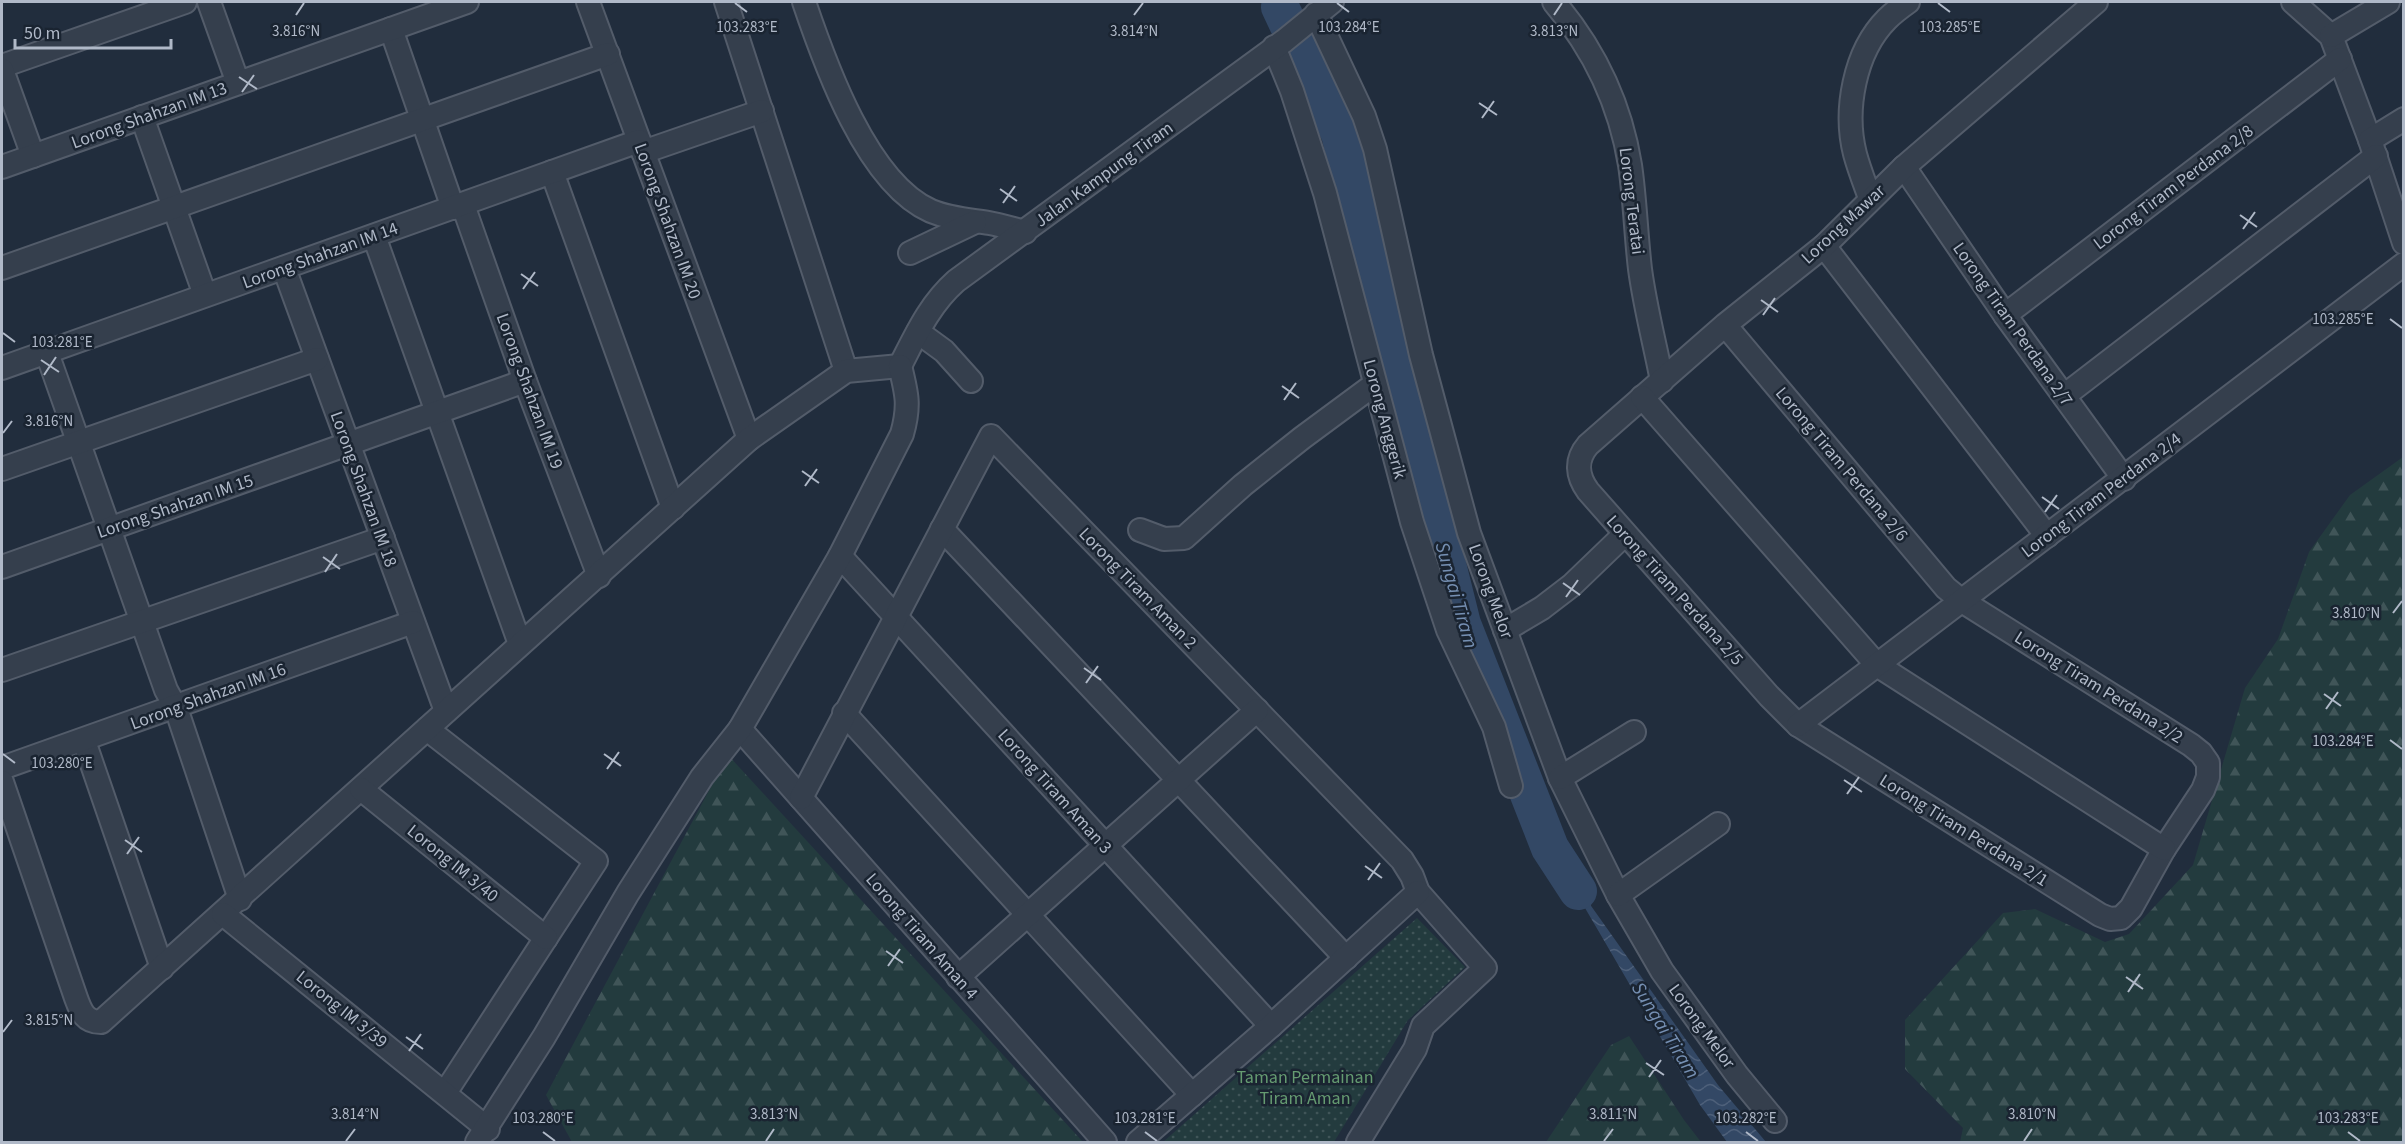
<svg xmlns="http://www.w3.org/2000/svg" width="2405" height="1144" viewBox="0 0 2405 1144" font-family="'Source Sans 3',sans-serif">
<style>
.forest{fill:url(#forest-firs)}
.park{fill:url(#park-dots)}
.water{fill:url(#water-waves)}
.lines{fill:none;stroke-linecap:round;stroke-linejoin:round}
.stream{stroke:#334865;stroke-width:6}
.river{stroke:#334865;stroke-width:38}
.minor-casing{stroke:#535c6a;stroke-width:26}
.minor{stroke:#353f4d;stroke-width:22}
.ticks{fill:none;stroke:#b0b9c8;stroke-width:2}
.labels{text-anchor:middle;stroke-width:5;stroke-linejoin:round;paint-order:stroke}
.street-label{font-size:18px;fill:#b0b9c8;stroke:#1a2431}
.park-label{font-size:18px;fill:#659b71;stroke:#1a2431}
.water-label{font-size:20px;font-style:italic;fill:#758fb2;stroke:#1a2431}
.ticks-label{font-size:15px;text-anchor:middle;fill:#b0b9c8;stroke:#1a2431;stroke-width:5;stroke-linejoin:round;paint-order:stroke}
</style>
<defs>
<pattern id="forest-firs" width="22" height="20" patternUnits="userSpaceOnUse" patternTransform="scale(1.5)"><rect width="22" height="20" fill="#233b3e"/><path d="M5 1l3.5 6h-7zM16 11l3.5 6h-7z" fill="#405558"/></pattern>
<pattern id="park-dots" width="8" height="8" patternUnits="userSpaceOnUse" patternTransform="scale(1.5)"><rect width="8" height="8" fill="#233b3e"/><path d="M2 2h.1M6 6h.1" fill="none" stroke="#405558" stroke-width="1.8" stroke-linecap="round"/></pattern>
<pattern id="water-waves" width="16" height="10" patternUnits="userSpaceOnUse" patternTransform="scale(1.5)"><rect width="16" height="10" fill="#334865"/><path d="M0 5q4-4 8 0t8 0" fill="none" stroke="#4e607a"/></pattern>
</defs>
<rect width="100%" height="100%" fill="#212d3d"/>
<g class="forest">
<path d="M2403 457V1142H1960L1963 1128 1905 1069V1020L2003 913 2035 909 2105 942 2129 934 2193 865 2245 688 2278 639 2309 552 2350 495Z"/>
<path d="M728 755 1083 1142H572L546 1095Z"/>
<path d="M1629 1036 1684 1120 1701 1142H1546L1611 1045Z"/>
</g>
<path class="park" d="M1417 918 1465 967 1408 1020 1334 1142H1163Z"/>
<path class="water" d="M1550 848 1718 1085 1766 1142H1727L1700 1105Z"/>
<g class="lines">
<path class="stream" d="M1276 2 1280 7"/>
<path class="river" d="M1280 7 1340 134 1462 624 1550 848 1578 891"/>
<defs>
<g id="minor">
<path d="M209 2 238 83"/>
<path d="M588 2 749 439"/>
<path d="M726 2 846 371"/>
<path d="M804 2C825 64 867 183 931 211 950 219 970 220 989 223 1001 225 1013 229 1025 232"/>
<path d="M1554 2C1594 49 1620 103 1630 165 1635 199 1636 235 1640 269 1645 307 1655 344 1662 381"/>
<path d="M2293 2 2331 36 2370 140 2404 243"/>
<path d="M1316 14 1364 116 1375 149 1421 355 1469 533 1560 778 1618 895 1662 971 1737 1075 1775 1121"/>
<path d="M391 29 453 208"/>
<path d="M2331 36 2388 2"/>
<path d="M1274 47 1292 91 1325 193 1412 522 1448 630 1494 727 1511 786"/>
<path d="M2 66 185 2"/>
<path d="M2 70 33 156"/>
<path d="M142 117 205 295"/>
<path d="M2370 140 2404 119"/>
<path d="M643 152 762 111"/>
<path d="M2 167 467 2"/>
<path d="M1904 167 2005 315 2124 479"/>
<path d="M552 172 673 508"/>
<path d="M1870 198C1865 184 1859 169 1855 154 1844 111 1854 52 1887 19 1893 13 1901 7 1908 2"/>
<path d="M463 205 525 381 599 576"/>
<path d="M374 236 520 644"/>
<path d="M1824 246 2047 536"/>
<path d="M910 253 975 222"/>
<path d="M2 268 608 54"/>
<path d="M284 268 446 711"/>
<path d="M2005 315 2340 59"/>
<path d="M1725 325 1946 588 1962 601 2191 745 2201 753 2208 763V777L2203 790 2164 849 2131 908 2121 918 2110 919 2100 915 1798 725 1769 696 1588 491C1577 476 1575 460 1588 445L1725 325 1824 246 1904 167 2096 2"/>
<path d="M918 332 944 351 971 381"/>
<path d="M47 353 166 690 176 708 240 899"/>
<path d="M900 366C916 335 929 305 956 281L1284 41 1332 2"/>
<path d="M2 368 639 141"/>
<path d="M2064 396 2376 156"/>
<path d="M1642 397 1877 665 2164 849"/>
<path d="M2 469 317 359"/>
<path d="M942 529 1346 958"/>
<path d="M1140 530 1164 539 1184 538 1243 485 1302 438 1375 384"/>
<path d="M840 556 1271 1026"/>
<path d="M2 567 525 381"/>
<path d="M1505 630 1542 608 1572 585 1625 534"/>
<path d="M2 670 383 538"/>
<path d="M844 713 1192 1095"/>
<path d="M1798 725 2404 264"/>
<path d="M427 729 596 861 445 1093"/>
<path d="M740 729 1105 1142"/>
<path d="M84 741 162 968"/>
<path d="M2 768 413 622"/>
<path d="M1560 778 1634 732"/>
<path d="M2 782 76 998C81 1012 85 1022 101 1022L749 439 846 371 900 366"/>
<path d="M361 789 546 938"/>
<path d="M801 798 991 436 1402 860 1412 876 1418 892 1485 968 1423 1026 1415 1049 1358 1142"/>
<path d="M1618 895 1718 824"/>
<path d="M223 914 488 1129"/>
<path d="M958 977 1257 710"/>
<path d="M477 1142 544 1037 628 893 702 777 740 729 840 556 902 434C910 406 907 394 900 366"/>
<path d="M1138 1142 1271 1026 1418 892"/>
</g>
</defs>
<use href="#minor" class="minor-casing"/>
<use href="#minor" class="minor"/>
</g>
<path class="ticks" d="M735 3 747 12M1337 3 1349 12M1938 3 1950 12M296 15 304 3M1134 15 1143 3M1554 15 1562 3M239 77 257 89M242 92 254 75M1479 103 1497 115M1482 118 1494 101M1000 189 1017 201M1003 203 1015 186M2240 215 2257 227M2243 229 2255 212M521 274 538 286M523 289 535 272M1761 300 1778 312M1763 315 1775 298M2390 319 2402 328M3 333 15 342M41 360 59 372M44 375 56 357M1282 386 1299 398M1284 400 1296 383M3 433 12 421M802 471 819 483M805 486 817 469M2042 497 2059 509M2045 512 2057 495M323 557 340 569M325 572 337 554M1563 583 1580 595M1566 597 1578 580M2393 613 2402 601M1084 668 1101 680M1086 683 1098 666M2324 694 2341 706M2326 709 2338 692M2390 740 2402 749M3 754 15 763M604 754 621 766M607 769 619 752M1844 780 1862 792M1847 794 1859 777M125 840 142 852M127 854 139 837M1365 866 1382 878M1368 880 1380 863M886 951 903 963M888 966 900 949M2126 977 2143 989M2128 992 2140 974M3 1032 12 1020M406 1037 423 1049M409 1051 421 1034M1646 1063 1664 1075M1649 1077 1661 1060M543 1132 555 1141M1145 1132 1157 1141M1746 1132 1758 1141M2348 1132 2360 1141M346 1141 355 1129M766 1141 774 1129M1604 1141 1613 1129M2024 1141 2032 1129"/>
<g class="labels">
<g class="street-label">
<text transform="translate(149 115) rotate(-20)" y="6">Lorong Shahzan IM 13</text>
<text transform="translate(1104 174) rotate(-36)" y="6">Jalan Kampung Tiram</text>
<text transform="translate(2173 187) rotate(-37)" y="6">Lorong Tiram Perdana 2/8</text>
<text transform="translate(1632 201) rotate(83)" y="6">Lorong Teratai</text>
<text transform="translate(668 221) rotate(70)" y="6">Lorong Shahzan IM 20</text>
<text transform="translate(1843 224) rotate(-43)" y="6">Lorong Mawar</text>
<text transform="translate(320 255) rotate(-20)" y="6">Lorong Shahzan IM 14</text>
<text transform="translate(2013 324) rotate(55)" y="6">Lorong Tiram Perdana 2/7</text>
<text transform="translate(530 391) rotate(70)" y="6">Lorong Shahzan IM 19</text>
<text transform="translate(1385 419) rotate(75)" y="6">Lorong Anggerik</text>
<text transform="translate(1842 464) rotate(50)" y="6">Lorong Tiram Perdana 2/6</text>
<text transform="translate(364 489) rotate(70)" y="6">Lorong Shahzan IM 18</text>
<text transform="translate(2101 495) rotate(-37)" y="6">Lorong Tiram Perdana 2/4</text>
<text transform="translate(175 506) rotate(-19)" y="6">Lorong Shahzan IM 15</text>
<text transform="translate(1138 588) rotate(46)" y="6">Lorong Tiram Aman 2</text>
<text transform="translate(1675 590) rotate(48)" y="6">Lorong Tiram Perdana 2/5</text>
<text transform="translate(1491 591) rotate(70)" y="6">Lorong Melor</text>
<text transform="translate(2099 687) rotate(32)" y="6">Lorong Tiram Perdana 2/2</text>
<text transform="translate(208 696) rotate(-20)" y="6">Lorong Shahzan IM 16</text>
<text transform="translate(1055 791) rotate(48)" y="6">Lorong Tiram Aman 3</text>
<text transform="translate(1964 830) rotate(32)" y="6">Lorong Tiram Perdana 2/1</text>
<text transform="translate(453 863) rotate(39)" y="6">Lorong IM 3/40</text>
<text transform="translate(922 936) rotate(49)" y="6">Lorong Tiram Aman 4</text>
<text transform="translate(342 1009) rotate(39)" y="6">Lorong IM 3/39</text>
<text transform="translate(1702 1026) rotate(54)" y="6">Lorong Melor</text>
</g>
<g class="park-label">
<text x="1305" y="1083">Taman Permainan<tspan x="1305" dy="21">Tiram Aman</tspan></text>
</g>
<g class="water-label">
<text transform="translate(1457 595) rotate(74)" y="7">Sungai Tiram</text>
<text transform="translate(1666 1030) rotate(58)" y="7">Sungai Tiram</text>
</g>
</g>
<g class="ticks-label">
<text x="747" y="32">103.283°E</text>
<text x="1349" y="32">103.284°E</text>
<text x="1950" y="32">103.285°E</text>
<text x="296" y="36">3.816°N</text>
<text x="1134" y="36">3.814°N</text>
<text x="1554" y="36">3.813°N</text>
<text x="2343" y="324">103.285°E</text>
<text x="62" y="347">103.281°E</text>
<text x="49" y="426">3.816°N</text>
<text x="2356" y="618">3.810°N</text>
<text x="2343" y="746">103.284°E</text>
<text x="62" y="768">103.280°E</text>
<text x="49" y="1025">3.815°N</text>
<text x="355" y="1119">3.814°N</text>
<text x="774" y="1119">3.813°N</text>
<text x="1613" y="1119">3.811°N</text>
<text x="2032" y="1119">3.810°N</text>
<text x="543" y="1123">103.280°E</text>
<text x="1145" y="1123">103.281°E</text>
<text x="1746" y="1123">103.282°E</text>
<text x="2348" y="1123">103.283°E</text>
</g>
<rect width="2405" height="1144" fill="none" stroke="#b0b9c8" stroke-width="6"/>
<path d="M15 39v9h156v-9" fill="none" stroke="#b0b9c8" stroke-width="3"/>
<text x="24" y="39" font-size="18" fill="#b0b9c8" stroke="#1a2431" stroke-width="4.5" paint-order="stroke">50 m</text>
</svg>
